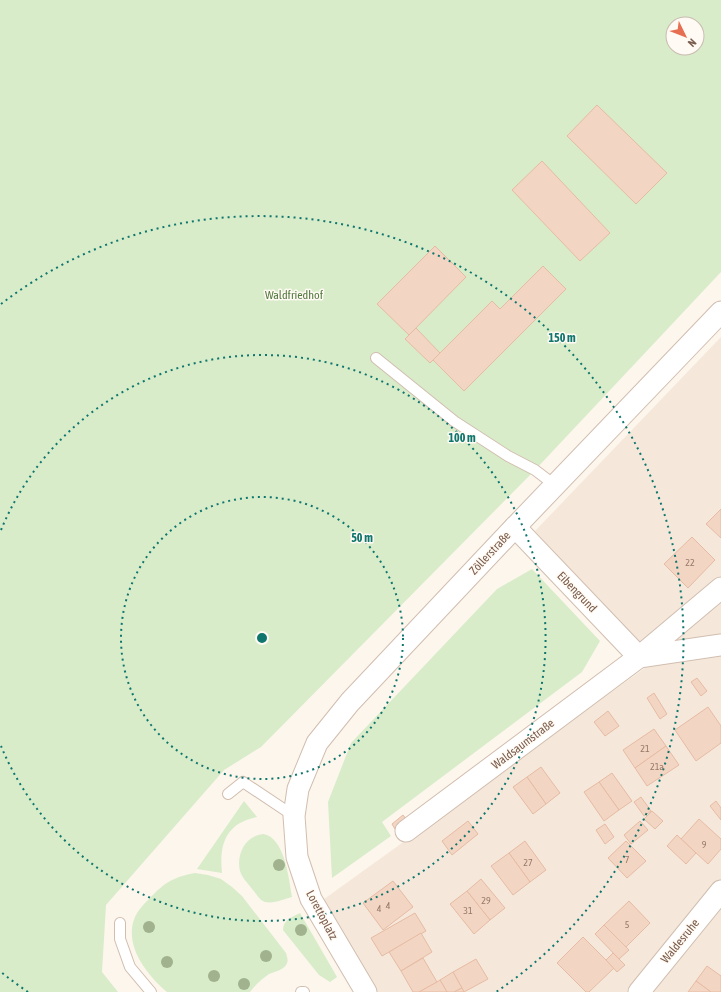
<svg xmlns="http://www.w3.org/2000/svg" width="721" height="992" viewBox="0 0 721 992" font-family="'Asap Condensed',sans-serif">
<style>
.residential{fill:#f5e8da}
.green{fill:#d8ecc9;fill-rule:evenodd}
.building{fill:#f3d5c3;stroke:#e6bba3}
.lines{fill:none;stroke-linecap:round;stroke-linejoin:round}
.lane-casing{stroke:#d1beb0;stroke-width:12}
.street-casing{stroke:#d1beb0;stroke-width:23}
.lane{stroke:#fff;stroke-width:10}
.street{stroke:#fff;stroke-width:21}
.tree{fill:#a0b28e}
.ring{fill:none;stroke:#0f766e;stroke-width:2;stroke-dasharray:2 4}
.labels{text-anchor:middle;stroke-width:3;stroke-linejoin:round;paint-order:stroke}
.number-label{font-size:10px;fill:#987a6a}
.park-label{font-size:12px;fill:#537a41;stroke:#fffaf3}
.street-label{font-size:12px;fill:#7a5c4d;stroke:#fffaf3}
.centre{fill:#0f766e;stroke:#fffaf3;stroke-width:2}
.ring-label{font-size:12px;text-anchor:middle;font-weight:bold;fill:#0f766e;stroke:#fffaf3;stroke-width:3;stroke-linejoin:round;paint-order:stroke}
</style>
<rect width="100%" height="100%" fill="#fdf6ec"/>
<path class="residential" d="M721 337V992H373L320 902 656 660 535 531Z"/>
<g class="green">
<path d="M0 0H721V272L535 470 261 747 224 770 106 905 102 972 118 992H0ZM673 24H697V48H673Z"/>
<path d="M532 569 600 641 582 672 382 822 391 836 332 878 328 802 351 743 497 589Z"/>
<path d="M244 801 257 817C226 823 219 844 222 873L197 869Z"/>
<path d="M263 834C285 837 289 880 292 897 284 899 274 904 265 902 259 900 256 893 252 889 248 883 242 878 240 871 236 855 245 836 263 834Z"/>
<path d="M195 873 208 875 221 879 232 887 242 896 286 953C287 957 289 961 286 965 283 970 274 972 269 974 262 979 255 985 250 992H167C147 975 123 945 135 917 138 910 145 903 150 898 165 882 174 877 195 873Z"/>
<path d="M300 913 337 977 330 982 319 975 283 930C283 920 292 917 300 913Z"/>
</g>
<g class="building">
<path d="M597 105 667 173 636 204 567 136Z"/>
<path d="M542 161 610 233 580 261 512 190Z"/>
<path d="M435 246 466 277 409 335 377 304Z"/>
<path d="M543 266 566 289 464 391 433 360 492 301 500 309Z"/>
<path d="M416 328 440 353 430 363 405 339Z"/>
<path d="M721 509V538L706 524Z"/>
<path d="M692 537 715 560 688 588 664 564Z"/>
<path d="M697 678 707 691 701 696 691 682Z"/>
<path d="M654 693 667 714 660 719 647 698Z"/>
<path d="M708 707 721 726V743L696 761 675 730Z"/>
<path d="M608 711 619 726 605 736 594 722Z"/>
<path d="M654 729 666 746 635 768 623 750Z"/>
<path d="M666 746 679 765 647 786 635 768Z"/>
<path d="M541 767 560 793 546 804 527 777Z"/>
<path d="M612 773 632 801 619 810 599 782Z"/>
<path d="M527 777 546 804 533 814 513 787Z"/>
<path d="M599 782 619 810 604 821 584 792Z"/>
<path d="M641 797 651 811 644 816 634 802Z"/>
<path d="M716 801 721 808V820L710 806Z"/>
<path d="M652 811 663 821 655 829 644 819Z"/>
<path d="M403 815 407 820 395 829 392 824Z"/>
<path d="M699 819 721 839V849L708 864 681 839Z"/>
<path d="M468 821 478 834 452 855 442 841Z"/>
<path d="M640 821 648 830 631 844 624 835Z"/>
<path d="M605 824 614 837 605 844 596 830Z"/>
<path d="M677 835 696 853 686 864 667 846Z"/>
<path d="M525 841 546 870 530 882 509 853Z"/>
<path d="M626 841 646 861 627 878 608 858Z"/>
<path d="M509 853 530 882 513 895 491 866Z"/>
<path d="M481 879 505 908 490 920 467 891Z"/>
<path d="M393 881 413 907 383 930 363 903Z"/>
<path d="M467 891 490 920 474 934 450 904Z"/>
<path d="M629 901 650 923 626 947 604 925Z"/>
<path d="M415 913 426 931 382 956 371 938Z"/>
<path d="M604 925 629 950 619 959 595 934Z"/>
<path d="M421 933 432 952 401 971 389 952Z"/>
<path d="M583 937 614 968 589 992H586L557 963Z"/>
<path d="M613 953 625 965 617 972 606 960Z"/>
<path d="M423 958 437 982 419 992H413L401 971Z"/>
<path d="M476 959 488 979 464 992 453 972Z"/>
<path d="M707 966 721 976V992H711L696 981Z"/>
<path d="M453 972 462 988 454 992H447L440 980Z"/>
<path d="M440 980 447 992H419L437 982Z"/>
<path d="M696 981 711 992H688Z"/>
<path d="M462 988 464 992H454Z"/>
</g>
<g class="lines">
<defs>
<g id="lane">
<path d="M376 358 454 421 508 456 535 470 556 486"/>
<path d="M228 794 243 782 294 816"/>
<path d="M120 923V939L130 967 151 992"/>
<path d="M301 992H304"/>
</g>
<g id="street">
<path d="M515 527 639 657"/>
<path d="M639 657 721 645"/>
<path d="M406 831 639 657 721 588"/>
<path d="M366 992 311 899 297 857 294 816 298 789 317 743 350 702 515 527 721 312"/>
<path d="M639 992 721 891"/>
</g>
</defs>
<use href="#lane" class="lane-casing"/>
<use href="#street" class="street-casing"/>
<use href="#lane" class="lane"/>
<use href="#street" class="street"/>
</g>
<g class="tree">
<circle cx="279" cy="865" r="6"/>
<circle cx="149" cy="927" r="6"/>
<circle cx="301" cy="930" r="6"/>
<circle cx="266" cy="956" r="6"/>
<circle cx="167" cy="962" r="6"/>
<circle cx="214" cy="976" r="6"/>
<circle cx="244" cy="984" r="6"/>
</g>
<g class="ring">
<circle cx="262" cy="638" r="141"/>
<path d="M1 530A283 283 0 1 1 1 746"/>
<path d="M28 992A424 424 0 0 1 1 972M1 304A424 424 0 1 1 496 992"/>
</g>
<g class="labels">
<g class="number-label">
<text x="690" y="566">22</text>
<text x="645" y="752">21</text>
<text x="657" y="770">21a</text>
<text x="704" y="848">9</text>
<text x="627" y="863">7</text>
<text x="528" y="866">27</text>
<text x="486" y="904">29</text>
<text x="388" y="909">4</text>
<text x="379" y="912">4</text>
<text x="468" y="914">31</text>
<text x="627" y="928">5</text>
</g>
<g class="park-label">
<text x="294" y="299">Waldfriedhof</text>
</g>
<g class="street-label">
<text transform="translate(490 553) rotate(-47)" y="4">Zöllerstraße</text>
<text transform="translate(577 592) rotate(46)" y="4">Eibengrund</text>
<text transform="translate(523 744) rotate(-37)" y="4">Waldsaumstraße</text>
<text transform="translate(322 915) rotate(62)" y="4">Lorettoplatz</text>
<text transform="translate(680 941) rotate(-51)" y="4">Waldesruhe</text>
</g>
</g>
<circle cx="262" cy="638" r="6" class="centre"/>
<g class="ring-label">
<text x="562" y="342">150 m</text>
<text x="462" y="442">100 m</text>
<text x="362" y="542">50 m</text>
</g>
<g transform="translate(685 36) rotate(133)"><circle r="19" fill="#fffaf3" stroke="#cabbb1"/>
<path d="M0-3L7 15L0 10L-7 15Z" fill="#e76f51"/>
<text y="-6" font-size="11" font-weight="bold" text-anchor="middle" fill="#7a5c4d">N</text>
</g>
</svg>
